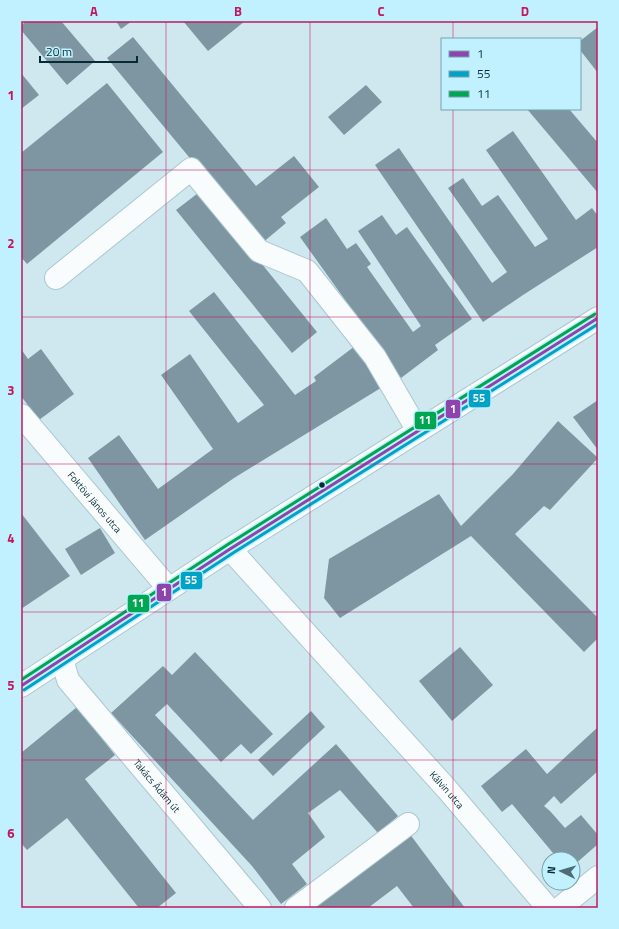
<svg xmlns="http://www.w3.org/2000/svg" width="619" height="929" viewBox="0 0 619 929" font-family="'Titillium Web',sans-serif">
<style>
.building{fill:#7d96a1}
.lines{fill:none;stroke-linecap:round;stroke-linejoin:round}
.minor-casing{stroke:#abc7cf;stroke-width:24}
.minor{stroke:#f8fcfd;stroke-width:22}
.bus-1-casing{stroke:#c1f0fe;stroke-width:6}
.bus-2-casing{stroke:#c1f0fe;stroke-width:6}
.bus-3-casing{stroke:#c1f0fe;stroke-width:6}
.bus-1{stroke:#8e44ad;stroke-width:3}
.bus-2{stroke:#00a3c6;stroke-width:3}
.bus-3{stroke:#00a651;stroke-width:3}
.grid{fill:none;stroke:#c2185b;stroke-width:1;stroke-opacity:0.55}
.bus-dot{fill:#072b34;stroke:#c1f0fe;stroke-width:1.5}
.labels{text-anchor:middle;stroke-width:4;stroke-linejoin:round;paint-order:stroke}
.street-label{font-size:10px;fill:#072b34;stroke:#c1f0fe}
.line-badge{stroke:#c1f0fe;stroke-width:1.5}
.badge-label{font-size:11px;text-anchor:middle;font-weight:bold;fill:#fff}
.neatline{fill:none;stroke:#c2185b;stroke-width:1.5}
.grid-label{font-size:13px;text-anchor:middle;font-weight:bold;fill:#c2185b}
</style>
<rect width="100%" height="100%" fill="#cfe8f0"/>
<g class="building">
<path d="M26 21H61L95 61 67 85 21 30V26Z"/>
<path d="M116 21H132L121 29Z"/>
<path d="M183 21H245L208 51Z"/>
<path d="M598 27V73L580 50V41Z"/>
<path d="M133 37 256 186 294 156 319 187 281 217 286 223 261 244 107 58Z"/>
<path d="M21 73 39 95 21 109Z"/>
<path d="M107 83 163 152 27 264 21 257V153Z"/>
<path d="M366 85 382 102 344 135 328 117Z"/>
<path d="M527 109H569L598 143V193Z"/>
<path d="M513 131 576 220 592 208 598 216V247L523 295 483 322 375 165 399 148 492 283 507 272 448 188 463 178 482 206 498 195 535 247 548 239 486 150Z"/>
<path d="M202 190 317 332 292 353 176 210Z"/>
<path d="M382 215 396 235 407 227 472 319 435 345 438 350 401 378 300 237 326 218 347 249 356 243 371 264 367 267 413 332 421 326 358 231Z"/>
<path d="M214 292 295 395 316 381 314 377 355 346 384 386 234 478 145 540 88 458 119 435 158 489 213 449 161 375 190 354 238 423 264 405 189 311Z"/>
<path d="M21 349 28 359 41 349 74 394 39 420 21 396Z"/>
<path d="M598 400V450L573 417Z"/>
<path d="M558 421 598 458 550 510 544 506 515 534 598 618V638L584 652 471 536 340 618 324 598 329 559 439 494 461 526 513 474Z"/>
<path d="M21 513 70 576 21 609Z"/>
<path d="M100 528 115 553 81 575 65 549Z"/>
<path d="M460 647 493 685 452 721 419 681Z"/>
<path d="M195 652 273 734 251 754 241 744 221 762 167 704 155 715 253 820 336 744 398 816 378 833 340 790 308 813 325 837 292 864 307 884 281 904 252 866 111 713 163 666 172 675Z"/>
<path d="M77 707 115 755 85 779 176 893 157 908H139L67 818 27 850 21 843V753Z"/>
<path d="M311 711 325 727 273 776 258 760Z"/>
<path d="M598 727V771L561 804 554 796 544 806 550 811 565 828 581 815 598 835V844L573 866V859H558L512 804 502 812 481 786 526 749 547 774Z"/>
<path d="M409 833 465 908H414L397 886 368 908H308Z"/>
</g>
<g class="lines">
<defs>
<g id="minor">
<path d="M56 278 191 169 259 251 307 271 375 357 418 431"/>
<path id="s1" d="M21 415 169 589"/>
<path id="s2" d="M230 549 446 788 548 908"/>
<path id="s3" d="M62 659 68 680 260 908"/>
<path d="M21 686 230 549 598 318"/>
<path d="M296 908 408 824"/>
<path d="M560 908 598 877"/>
</g>
</defs>
<use href="#minor" class="minor-casing"/>
<use href="#minor" class="minor"/>
<defs>
<path id="bus-1" d="M21 686 230 549 598 318"/>
<path id="bus-2" d="M24 690 233 553 598 324"/>
<path id="bus-3" d="M21 680 227 545 595 314"/>
</defs>
<use href="#bus-1" class="bus-1-casing"/>
<use href="#bus-2" class="bus-2-casing"/>
<use href="#bus-3" class="bus-3-casing"/>
<use href="#bus-1" class="bus-1"/>
<use href="#bus-2" class="bus-2"/>
<use href="#bus-3" class="bus-3"/>
</g>
<path class="grid" d="M166 21V908M310 21V908M453 21V39M453 109V908M21 170H598M21 317H598M21 464H598M21 612H598M21 760H598"/>
<circle class="bus-dot" cx="322" cy="485" r="3.5"/>
<g class="labels">
<g class="street-label">
<text dy="4" stroke="none"><textPath href="#s1" startOffset="114">Foktövi János utca</textPath></text>
<text dy="4" stroke="none"><textPath href="#s3" startOffset="160">Takács Ádám út</textPath></text>
<text dy="4" stroke="none"><textPath href="#s2" startOffset="324">Kálvin utca</textPath></text>
</g>
</g>
<g class="line-badge">
<rect x="468" y="389" width="23" height="19" rx="4" fill="#00a3c6"/>
<rect x="445" y="399" width="16" height="20" rx="4" fill="#8e44ad"/>
<rect x="414" y="411" width="23" height="19" rx="4" fill="#00a651"/>
<rect x="180" y="571" width="23" height="19" rx="4" fill="#00a3c6"/>
<rect x="156" y="583" width="16" height="19" rx="4" fill="#8e44ad"/>
<rect x="127" y="594" width="23" height="19" rx="4" fill="#00a651"/>
</g>
<g class="badge-label">
<text x="479" y="402">55</text>
<text x="453" y="413">1</text>
<text x="425" y="424">11</text>
<text x="191" y="584">55</text>
<text x="164" y="596">1</text>
<text x="138" y="607">11</text>
</g>
<rect width="619" height="929" fill="none" stroke="#c1f0fe" stroke-width="44"/>
<rect x="441" y="38" width="140" height="72" fill="#c1f0fe" stroke="#77a1ad"/>
<rect x="449" y="51" width="20" height="6" fill="#8e44ad" stroke="#77a1ad"/>
<text x="477" y="58" font-size="12" fill="#072b34">1</text>
<rect x="449" y="71" width="20" height="6" fill="#00a3c6" stroke="#77a1ad"/>
<text x="477" y="78" font-size="12" fill="#072b34">55</text>
<rect x="449" y="91" width="20" height="6" fill="#00a651" stroke="#77a1ad"/>
<text x="477" y="98" font-size="12" fill="#072b34">11</text>
<g transform="translate(561 871) rotate(275)"><circle r="19" fill="#c1f0fe" stroke="#77a1ad"/>
<path d="M0-3L7 15L0 10L-7 15Z" fill="#4d6d76"/>
<text y="-6" font-size="11" font-weight="bold" text-anchor="middle" fill="#072b34">N</text>
</g>
<path d="M40 56v6h97v-6" fill="none" stroke="#072b34" stroke-width="2"/>
<text x="46" y="56" font-size="12" fill="#072b34" stroke="#c1f0fe" stroke-width="3" paint-order="stroke">20 m</text>
<rect x="22" y="22" width="575" height="885" class="neatline"/>
<g class="grid-label">
<text x="94" y="16">A</text>
<text x="238" y="16">B</text>
<text x="381" y="16">C</text>
<text x="525" y="16">D</text>
<text x="11" y="100">1</text>
<text x="11" y="248">2</text>
<text x="11" y="395">3</text>
<text x="11" y="543">4</text>
<text x="11" y="690">5</text>
<text x="11" y="838">6</text>
</g>
</svg>
